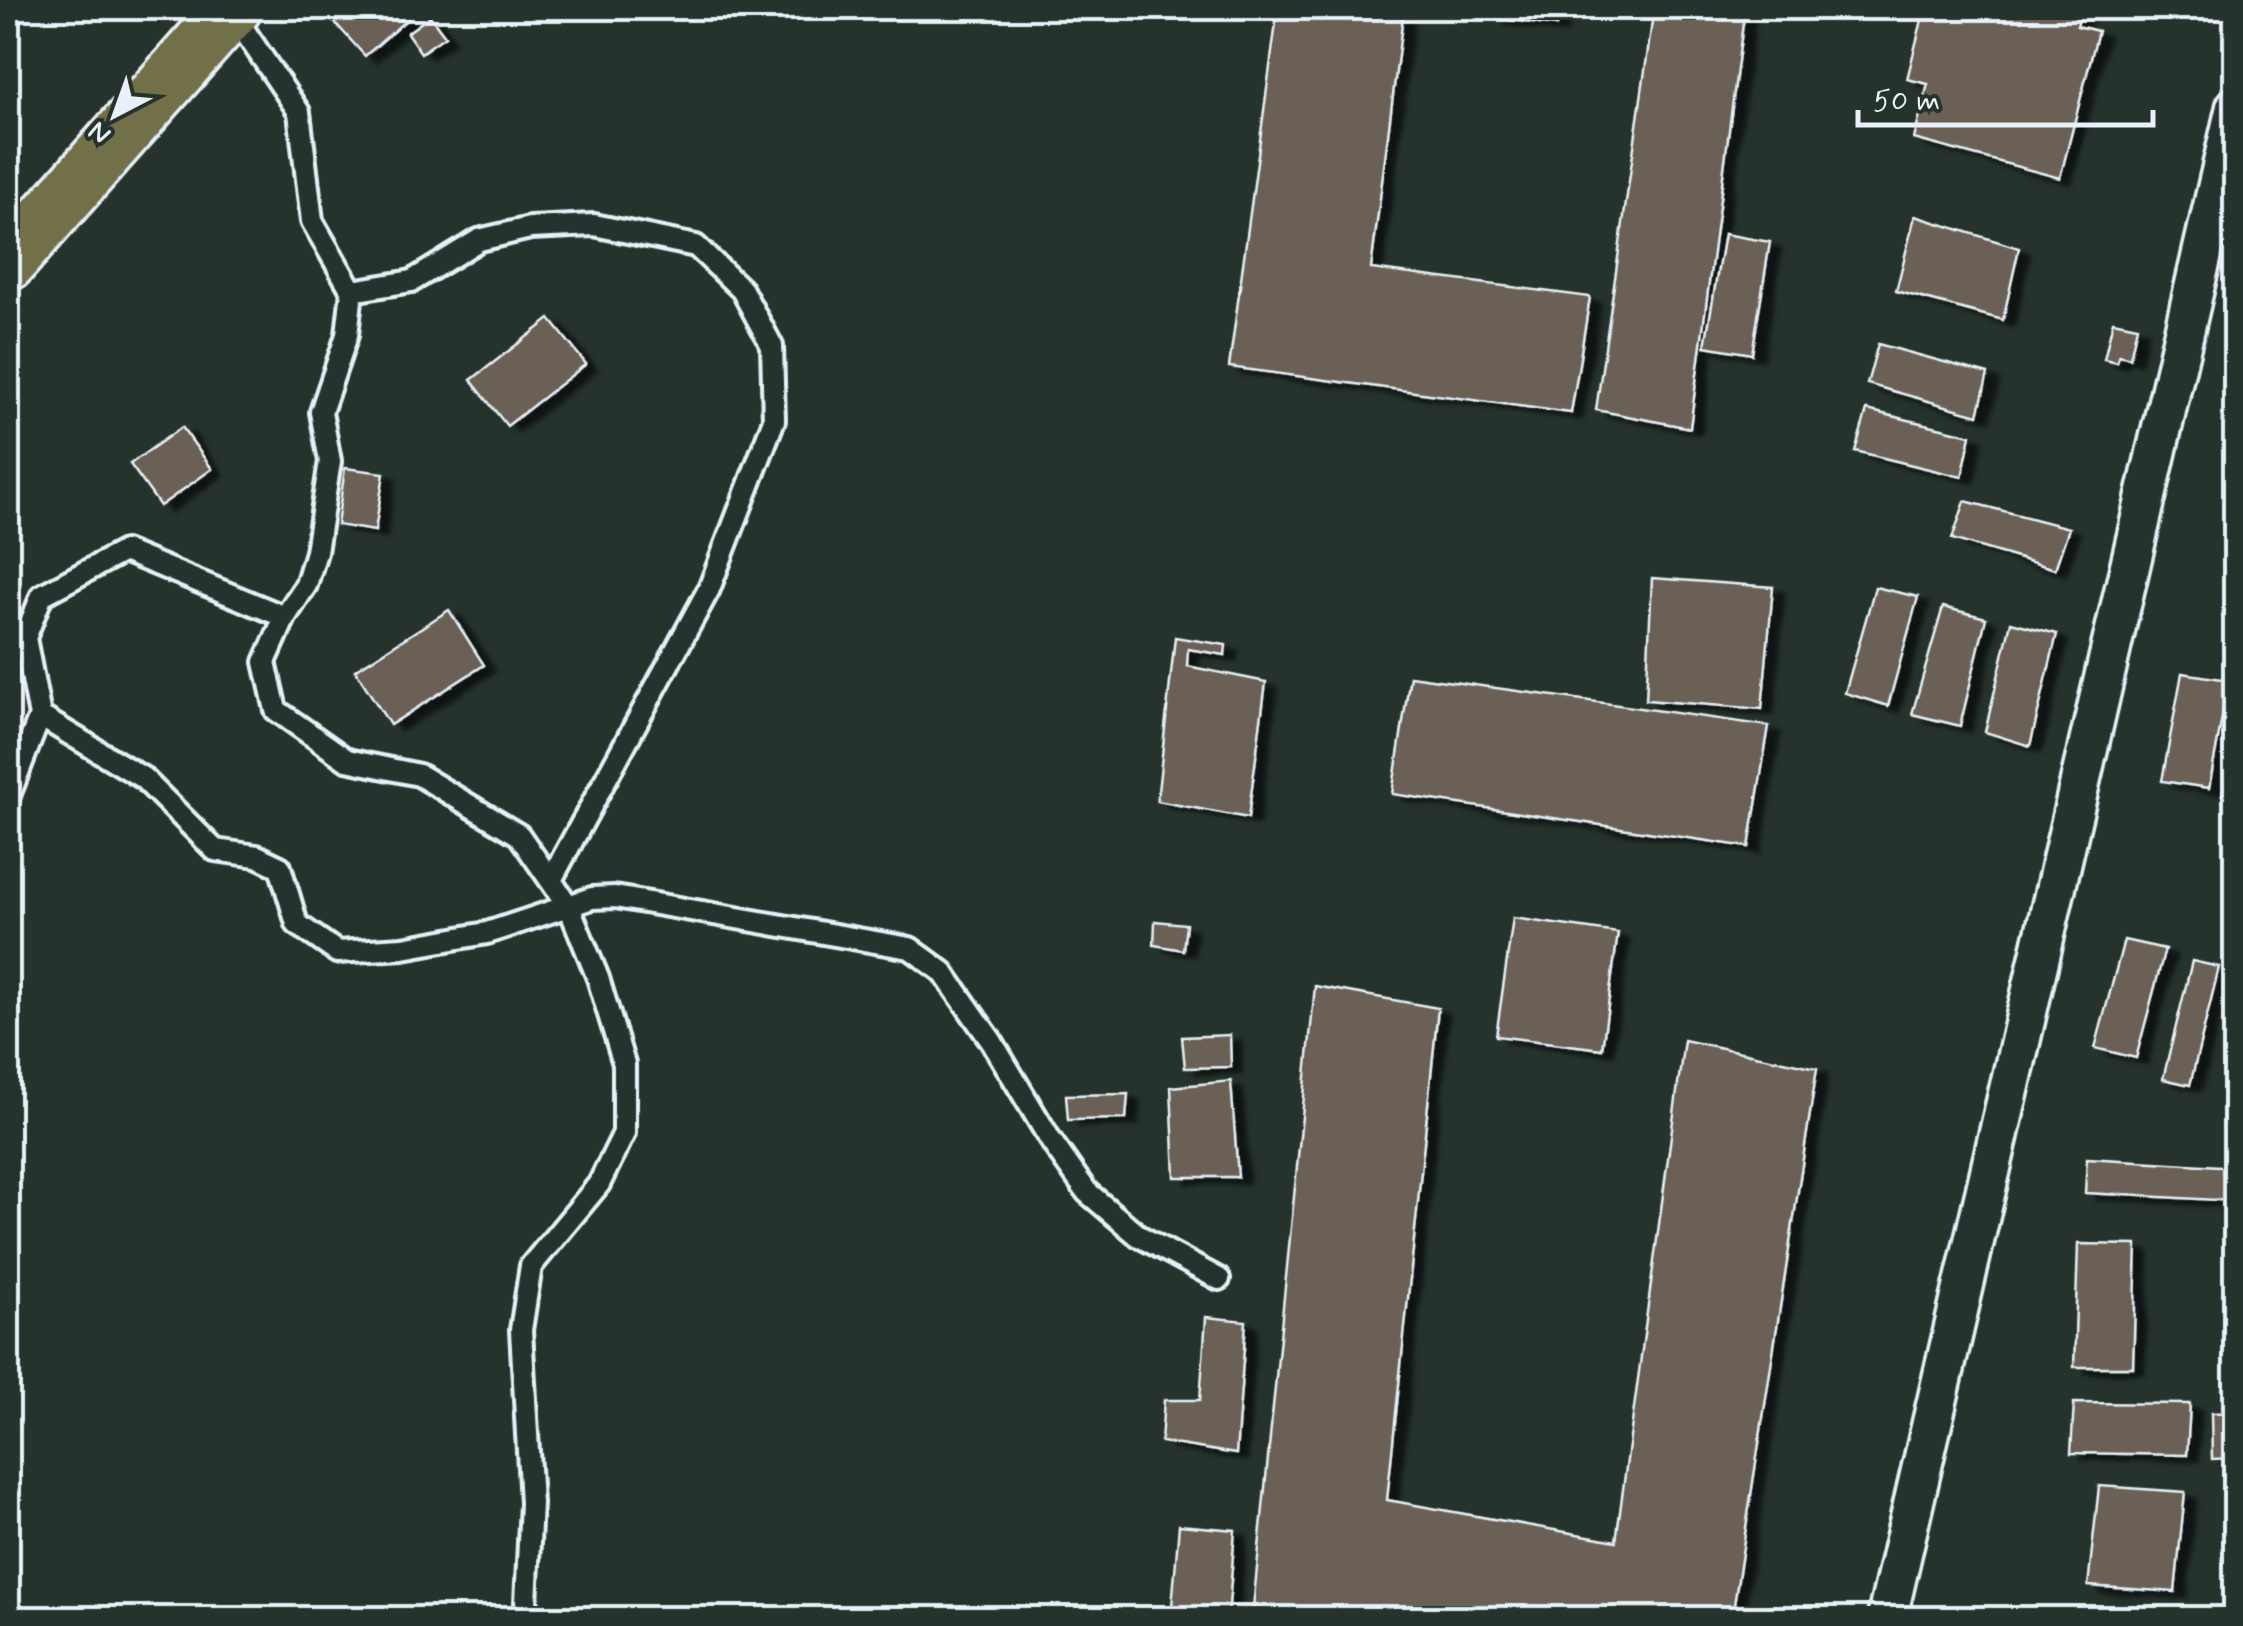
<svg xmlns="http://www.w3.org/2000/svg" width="2243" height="1626" viewBox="0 0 2243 1626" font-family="Mynerve,sans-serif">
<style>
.building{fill:#6a6054;stroke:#e8f1f8;stroke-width:2.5;filter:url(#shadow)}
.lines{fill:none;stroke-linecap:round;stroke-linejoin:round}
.service-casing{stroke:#e8f1f8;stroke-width:28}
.minor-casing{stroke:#e8f1f8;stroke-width:45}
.primary-casing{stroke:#e8f1f8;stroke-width:62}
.service{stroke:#26332d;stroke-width:20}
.minor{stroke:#26332d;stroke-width:38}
.primary{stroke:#726f4a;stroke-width:55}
</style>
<defs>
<filter id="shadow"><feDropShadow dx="11" dy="6" stdDeviation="2.5" flood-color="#0009"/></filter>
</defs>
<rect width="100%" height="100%" fill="#26332d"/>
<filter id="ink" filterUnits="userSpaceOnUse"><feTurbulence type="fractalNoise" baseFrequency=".01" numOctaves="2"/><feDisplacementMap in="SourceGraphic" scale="20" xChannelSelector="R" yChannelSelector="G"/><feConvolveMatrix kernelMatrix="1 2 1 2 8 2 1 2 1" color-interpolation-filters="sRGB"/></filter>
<g filter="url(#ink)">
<g class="building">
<path d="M322 8H420L365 56Z"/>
<path d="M1278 8H1404L1371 269 1590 297 1571 413 1229 367Z"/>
<path d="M1494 8H1558L1556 26 1494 18Z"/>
<path d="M1654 8H1745L1690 428 1596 410Z"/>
<path d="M1925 8H2082L2077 26 2098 31 2060 178 1914 139 1928 84 1907 79Z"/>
<path d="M430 16 445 36 421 53 407 33Z"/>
<path d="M1915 216 2019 248 2003 320 1896 291Z"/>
<path d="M1724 234 1770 242 1752 354 1705 346Z"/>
<path d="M550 319 586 364 507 426 471 380Z"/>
<path d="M2113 321 2137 326 2130 358 2119 355 2117 362 2104 359Z"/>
<path d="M1878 344 1988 374 1978 415 1867 384Z"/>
<path d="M1867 410 1971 435 1962 477 1855 451Z"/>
<path d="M182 427 212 469 160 506 130 464Z"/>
<path d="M345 468 384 473 375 531 337 525Z"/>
<path d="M1965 501 2069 528 2055 569 1952 539Z"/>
<path d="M1652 578 1773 587 1762 709 1646 700Z"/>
<path d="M1875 587 1918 597 1888 706 1845 693Z"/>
<path d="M1943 607 1986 618 1960 726 1912 714Z"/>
<path d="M449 610 484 665 390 725 355 670Z"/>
<path d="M2011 622 2057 634 2030 746 1985 732Z"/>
<path d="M1175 637 1226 645 1225 655 1188 649 1187 666 1266 682 1248 818 1157 801Z"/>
<path d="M2182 673 2229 680 2209 788 2162 781Z"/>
<path d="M1410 676 1769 726 1749 847 1392 794Z"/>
<path d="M2236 745V798L2222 795Z"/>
<path d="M1513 918 1618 933 1602 1049 1496 1036Z"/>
<path d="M1155 921 1186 924 1183 950 1154 945Z"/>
<path d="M2124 940 2165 949 2136 1058 2095 1048Z"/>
<path d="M2192 961 2219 967 2190 1085 2163 1079Z"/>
<path d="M1315 986 1438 1008 1387 1500 1616 1541 1684 1040 1817 1068 1732 1618H1252Z"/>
<path d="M1230 1035 1231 1067 1185 1068 1182 1037Z"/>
<path d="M1231 1081 1238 1177H1175L1171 1087Z"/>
<path d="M1128 1094 1126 1119 1068 1120 1066 1095Z"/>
<path d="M2087 1158 2236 1167V1201L2085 1193Z"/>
<path d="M2078 1244 2137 1245 2133 1367H2074Z"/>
<path d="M1206 1317 1246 1321 1236 1454 1161 1442 1164 1400H1200Z"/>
<path d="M2074 1403 2190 1404 2187 1455 2071 1453Z"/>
<path d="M2236 1412V1458L2212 1459 2211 1413Z"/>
<path d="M2099 1486 2185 1492 2175 1592 2088 1586Z"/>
<path d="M1179 1525 1235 1530 1228 1618H1171Z"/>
</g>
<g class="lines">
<defs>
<g id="service">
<path d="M233 14 299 112 312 221 352 291 412 281 479 240 530 228 594 225 696 246 742 290 772 346 774 420 709 589 551 880"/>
<path d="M352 291 347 335 321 412 330 461 316 552 306 585 285 617 265 662 276 710 347 760 419 775 519 835 569 907 598 978 624 1064V1133L599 1184 531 1266 521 1330 531 1503 526 1603 532 1618"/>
<path d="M40 716 143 778 215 850 257 856 280 867 297 924 337 952 403 948 487 933 592 898 615 897 910 948 943 972 992 1042 1051 1141 1087 1192 1139 1236 1219 1279"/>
<path d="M8 798 40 716 25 638 42 595 124 551 285 617"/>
</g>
<path id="minor" d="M1887 1618 2236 107"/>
<path id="primary" d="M8 262 233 8"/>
</defs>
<use href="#service" class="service-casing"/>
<use href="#minor" class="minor-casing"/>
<use href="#primary" class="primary-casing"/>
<use href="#service" class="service"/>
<use href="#minor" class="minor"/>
<use href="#primary" class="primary"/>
</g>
</g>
<rect width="2243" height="1626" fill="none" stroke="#26332d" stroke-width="40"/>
<rect x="20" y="20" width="2203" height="1586" fill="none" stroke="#e8f1f8" stroke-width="4" filter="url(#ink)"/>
<g transform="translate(115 115) rotate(221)" stroke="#26332d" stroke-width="8" paint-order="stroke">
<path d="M0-8L18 38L0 25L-18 38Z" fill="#e8f1f8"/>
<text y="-15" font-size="28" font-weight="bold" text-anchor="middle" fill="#e8f1f8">N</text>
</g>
<path d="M1858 110v15h295v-15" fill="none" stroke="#e8f1f8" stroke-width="5"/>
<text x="1873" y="110" font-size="30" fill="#e8f1f8" stroke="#26332d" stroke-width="8" paint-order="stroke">50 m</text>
</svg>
